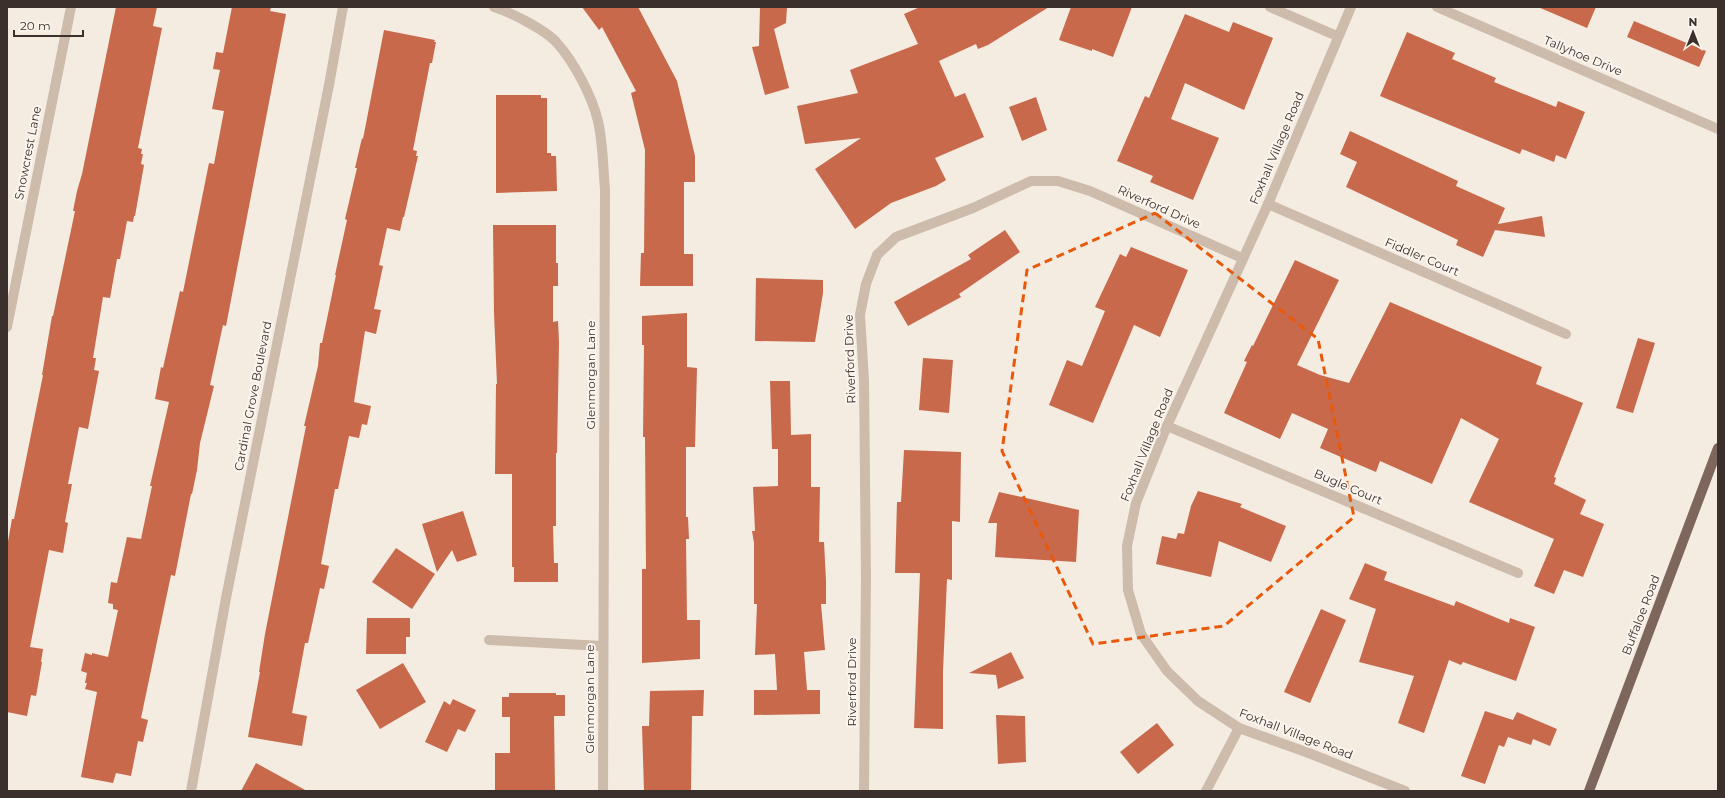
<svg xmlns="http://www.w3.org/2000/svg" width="1725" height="798" viewBox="0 0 1725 798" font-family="Montserrat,sans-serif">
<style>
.building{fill:#c8694b}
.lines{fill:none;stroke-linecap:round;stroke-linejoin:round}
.minor{stroke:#cdbbac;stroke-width:10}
.tertiary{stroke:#cdbbac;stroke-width:10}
.primary{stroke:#7d675c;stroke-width:10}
.marked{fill:none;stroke:#e8590c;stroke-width:3;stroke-dasharray:8 5;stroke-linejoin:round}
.labels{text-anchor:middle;stroke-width:4;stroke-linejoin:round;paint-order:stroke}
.street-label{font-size:12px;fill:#3b302b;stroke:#fbf5ee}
</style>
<rect width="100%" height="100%" fill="#f4ebe1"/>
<g class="building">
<path d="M116 7H157L153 26 162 28 138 148 142 149 141 154H143L141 164 144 165 135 216H134L133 222 127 221 120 259H117L110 298 103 297 93 358H96L94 370 99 371 88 429 79 427 68 484H72L65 522 68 523 63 553 49 550 41 591 30 647 43 649 41 662H42L36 696 31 695 27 716 7 712V547L12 519H14L43 375H42L52 316H53L75 211H73L77 191 82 174Z"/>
<path d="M232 7H271L270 11 286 14 226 326 223 325 210 385 214 386 200 443 197 470 192 494H191L175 576 171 575 141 718 148 720 143 742 138 741 131 776 116 773 113 783 81 777 97 692 85 689 87 683H85L87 673 81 671 85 653 92 655V653L108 657 118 610 113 609V604L108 603 111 582 117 583 127 537 141 539 152 486H150L169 402 155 399 161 367 163 368 180 291 183 292 209 163 214 164 224 111 212 109 220 70 213 69 216 52 223 53Z"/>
<path d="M582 7H638L677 81 695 156V182H684V254H693V286H640L641 253H644L645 150 631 93 636 91 602 27 599 30Z"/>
<path d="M760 7H787L786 23 774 29 789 88 765 95 752 47 759 46Z"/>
<path d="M920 7H1049L988 45 978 49 976 44 939 61 955 97 965 93 984 137 935 158 946 180 936 186 891 203 855 229 815 169 861 138 805 144 797 106 858 93 850 70 918 44 904 14Z"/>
<path d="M1071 7H1132L1113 57 1092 49V51L1059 40Z"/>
<path d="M1538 7H1596L1587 28Z"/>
<path d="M1185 14 1229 32 1233 22 1273 38 1244 110 1185 83 1171 119 1219 138 1193 200 1150 182 1153 176 1117 161 1145 96 1149 98Z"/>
<path d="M1634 21 1706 51 1699 67 1627 37Z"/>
<path d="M384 30 435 40 434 42H436L432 63H430L413 150 417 151 416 156H418L404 217H403L400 231 387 228 379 265 383 266 374 309 381 310 376 334 365 331 354 402 371 406 367 425 362 424 359 438 349 436 338 489H335L321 564 329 566 324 589 320 588 308 643H305L292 713 307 716 302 746 248 737 260 672H259L265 634 306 426H304L318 366 320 343H322L336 275H335L347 220 345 219 357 168H355L362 138 363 139Z"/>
<path d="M1407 32 1455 53 1452 59 1496 78 1494 82 1556 107 1558 101 1585 112 1566 159 1556 155 1554 162 1522 149 1520 154 1380 96Z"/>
<path d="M496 95H541V98H547V153H551V156H556L557 191 496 193Z"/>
<path d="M1036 97 1047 130 1022 141 1009 107Z"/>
<path d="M1350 131 1458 181 1456 186 1505 208 1498 224 1542 216 1545 237 1495 230 1483 257 1456 245 1458 240 1346 187 1357 162 1340 154Z"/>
<path d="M493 225H556V263H558V286H553V322L558 321 559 343 557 453H556V526H553L554 563H558V582H514V567H512V474H495L496 384H497L494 313Z"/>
<path d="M1005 230 1020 252 959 294 961 297 908 326 894 302 971 259 968 255Z"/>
<path d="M1131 247 1188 270 1160 337 1134 325 1093 423 1049 405 1067 360 1082 366 1105 311 1095 307 1120 254 1126 257Z"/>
<path d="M1295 260 1339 280 1297 365 1320 375 1349 383 1390 302 1542 367 1536 384 1583 403 1554 477 1556 478 1554 484 1586 500 1580 514 1604 524 1583 577 1564 570 1554 594 1534 586 1554 539 1469 502 1499 439 1461 418 1432 484 1380 461 1376 472 1320 448 1328 429 1292 413 1280 439 1224 413 1247 362 1244 361 1252 345 1253 346Z"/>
<path d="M756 278 823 280V293L815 342 755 341Z"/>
<path d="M687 313V367L697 368 695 447H686V517H688L689 539H686L687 620H700V659L642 663V569H646L645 437H643L644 345H642V316Z"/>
<path d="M1638 338 1655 343 1633 413 1616 408Z"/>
<path d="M923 358 953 360 949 413 919 410Z"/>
<path d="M770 381H790L791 435 811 434V487H820L819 542H824L826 581V604H821L825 650 804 652 807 690H820V714L754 715V690H777L775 654 755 655 757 604H754V543L752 531H755L753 487 778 486V449H772Z"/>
<path d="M904 450 961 452 960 522 952 521V580L947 579 943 671V729L914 728 920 573H895L897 502H901Z"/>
<path d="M1198 491 1242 504 1240 507 1286 526 1271 562 1219 541 1211 577 1156 564 1162 536 1176 539 1178 533 1184 534 1191 506Z"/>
<path d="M999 492 1079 510 1076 562 995 557 997 523H988Z"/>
<path d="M463 511 477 555 457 562 452 550 437 572 422 524Z"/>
<path d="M396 548 435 574 412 609 372 582Z"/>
<path d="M1365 563 1387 572 1384 580 1454 606 1456 601 1509 623 1510 618 1535 627 1516 681 1463 662 1461 665 1449 660 1424 733 1398 723 1414 676 1359 662 1376 609 1349 599Z"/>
<path d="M1321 609 1346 620 1310 703 1284 692Z"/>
<path d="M367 618H410V637H406V654H366Z"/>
<path d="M1011 652 1024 678 998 689 996 675 969 673Z"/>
<path d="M403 663 426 702 380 729 356 690Z"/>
<path d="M704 690 703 716H692L691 791H644L642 726H649L650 691Z"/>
<path d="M509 693H556V695H565V716H554L555 790H495V753H510V717H502V697H509Z"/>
<path d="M453 699 476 710 465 732 458 729 447 752 425 742 444 701 450 705Z"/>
<path d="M1485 711 1513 720 1517 712 1557 729 1550 746 1533 739 1531 745 1508 737 1504 747 1499 745 1485 784 1461 776Z"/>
<path d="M996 715 1025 716 1026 762 998 764Z"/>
<path d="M1157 723 1174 745 1138 774 1120 752Z"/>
<path d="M256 763 307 791H241Z"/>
</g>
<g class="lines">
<g class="minor">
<path d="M494 7C510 12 546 30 557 43 574 62 592 96 598 121 603 143 603 167 605 190L603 791"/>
<path d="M1270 7 1337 36"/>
<path d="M1351 7 1268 204 1167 426 1136 503 1127 546 1128 590 1141 634 1167 671 1198 701 1239 728 1306 752 1405 791"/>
<path d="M1437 7 1718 129"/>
<path d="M1268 204 1566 334"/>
<path d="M7 327 71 7"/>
<path d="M1167 426 1518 573"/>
<path d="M489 640 603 646"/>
<path d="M864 791 866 577 864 380 860 315 866 284 877 255 896 237 973 208 1031 181H1058L1090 191 1242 258"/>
<path d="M1206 791 1239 728"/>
</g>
<path class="tertiary" d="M191 791 226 598 329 85 343 7"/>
<path class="primary" d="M1589 791 1718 448"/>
</g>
<path class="marked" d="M1155 213 1318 339 1354 517 1224 626 1093 644 1002 451 1027 270Z"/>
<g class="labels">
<g class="street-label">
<text transform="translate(1583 56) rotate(23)" y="4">Tallyhoe Drive</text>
<text transform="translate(1277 148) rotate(-67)" y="4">Foxhall Village Road</text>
<text transform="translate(28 153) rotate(-79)" y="4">Snowcrest Lane</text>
<text transform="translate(1159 207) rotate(24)" y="4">Riverford Drive</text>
<text transform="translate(1422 257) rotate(23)" y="4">Fiddler Court</text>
<text transform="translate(850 359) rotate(-92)" y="4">Riverford Drive</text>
<text transform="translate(591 375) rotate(-90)" y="4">Glenmorgan Lane</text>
<text transform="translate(253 396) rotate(-79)" y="4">Cardinal Grove Boulevard</text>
<text transform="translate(1147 445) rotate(-68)" y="4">Foxhall Village Road</text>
<text transform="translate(1348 487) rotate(23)" y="4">Bugle Court</text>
<text transform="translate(1641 615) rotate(-69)" y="4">Buffaloe Road</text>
<text transform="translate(852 682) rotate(-90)" y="4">Riverford Drive</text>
<text transform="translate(590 699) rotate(-90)" y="4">Glenmorgan Lane</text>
<text transform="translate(1296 734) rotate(21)" y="4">Foxhall Village Road</text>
</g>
</g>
<rect width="1725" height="798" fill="none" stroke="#3b302b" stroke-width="16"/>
<g transform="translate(1693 32)" stroke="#fbf5ee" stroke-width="3" paint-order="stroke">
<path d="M0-3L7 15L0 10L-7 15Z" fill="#3b302b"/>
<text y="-6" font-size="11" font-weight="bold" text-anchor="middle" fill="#3b302b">N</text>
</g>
<path d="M14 30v6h69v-6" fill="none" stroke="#3b302b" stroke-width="2"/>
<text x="20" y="30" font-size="12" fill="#3b302b" stroke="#fbf5ee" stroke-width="3" paint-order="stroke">20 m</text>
</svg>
